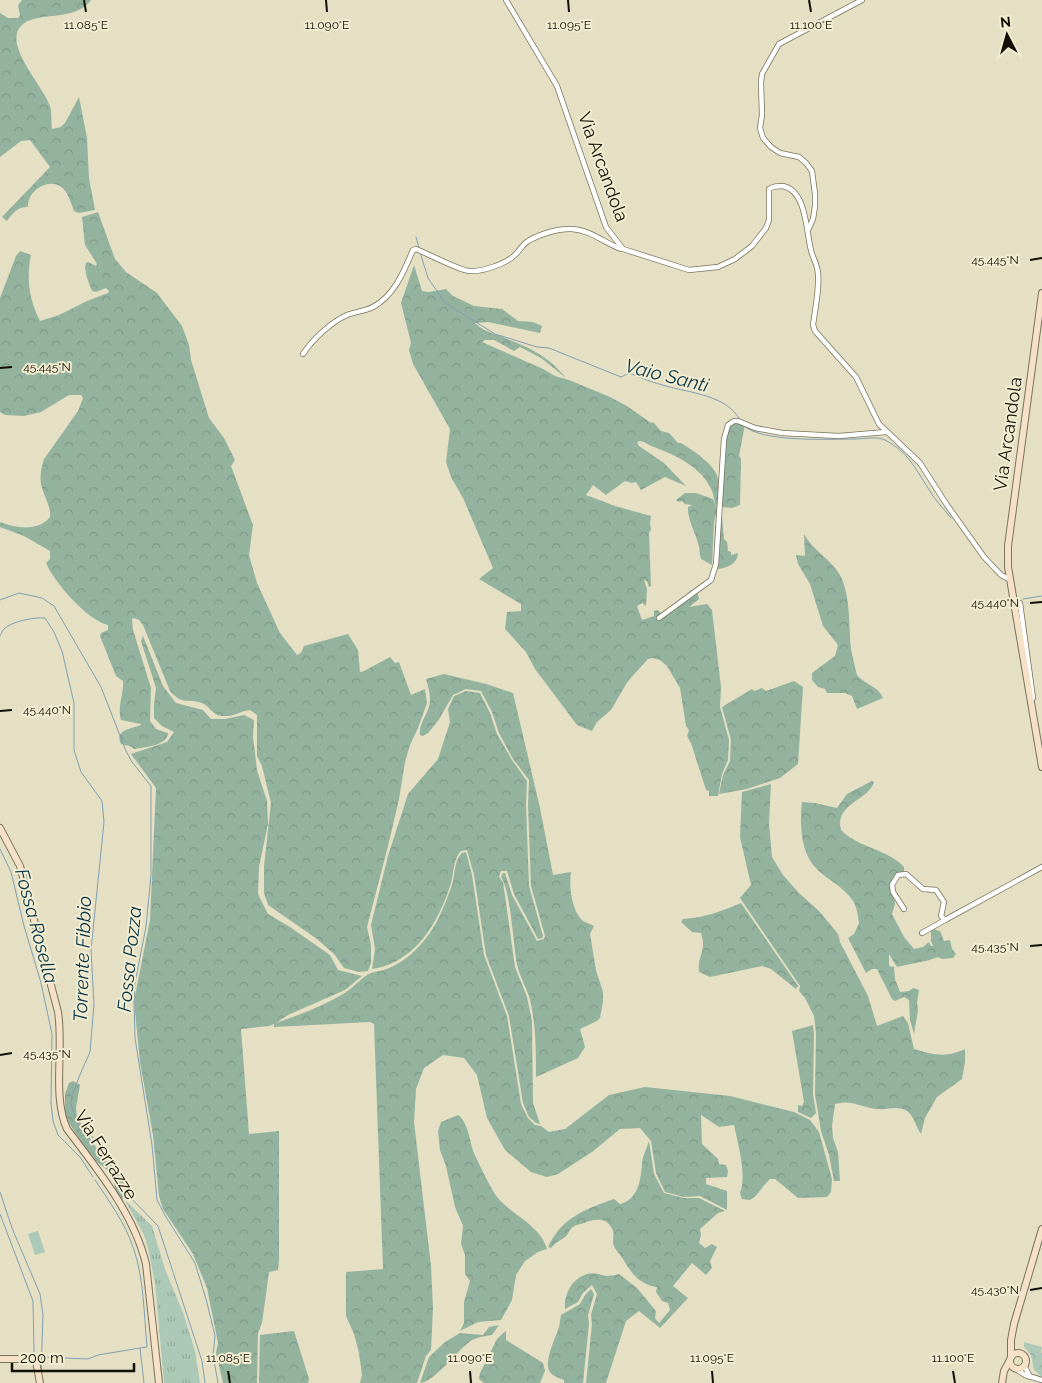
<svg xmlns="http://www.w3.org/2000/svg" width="1042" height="1383" viewBox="0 0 1042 1383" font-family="Raleway,sans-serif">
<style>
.grass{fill:url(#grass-tufts)}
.forest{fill:url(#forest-crowns)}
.park{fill:url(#park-crowns)}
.pitch{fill:#abc9b6}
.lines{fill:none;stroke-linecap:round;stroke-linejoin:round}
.stream{stroke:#809fb1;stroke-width:1}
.street-casing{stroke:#78735b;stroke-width:6}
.secondary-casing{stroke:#78735b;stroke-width:8}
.street{stroke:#fff;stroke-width:4.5}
.secondary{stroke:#f4e1c7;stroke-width:6}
.ticks{fill:none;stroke:#110f06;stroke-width:2}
.labels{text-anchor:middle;stroke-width:4;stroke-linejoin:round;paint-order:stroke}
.street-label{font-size:18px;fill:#110f06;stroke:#f2ecd1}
.water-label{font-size:19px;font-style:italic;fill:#063448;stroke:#f2ecd1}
.ticks-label{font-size:12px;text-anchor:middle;fill:#110f06;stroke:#f2ecd1;stroke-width:4;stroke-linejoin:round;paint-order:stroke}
</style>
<defs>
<pattern id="grass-tufts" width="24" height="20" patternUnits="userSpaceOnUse" patternTransform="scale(1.25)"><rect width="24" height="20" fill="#abc9b6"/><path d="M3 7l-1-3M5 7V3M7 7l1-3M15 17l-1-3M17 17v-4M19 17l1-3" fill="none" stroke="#92ab9b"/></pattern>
<pattern id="forest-crowns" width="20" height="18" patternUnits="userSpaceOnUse" patternTransform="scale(1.25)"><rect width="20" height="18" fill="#94b39f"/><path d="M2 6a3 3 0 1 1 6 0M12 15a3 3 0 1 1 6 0" fill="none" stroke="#7f9987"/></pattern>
<pattern id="park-crowns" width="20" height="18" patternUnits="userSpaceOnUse" patternTransform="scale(1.25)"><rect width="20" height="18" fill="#abc9b6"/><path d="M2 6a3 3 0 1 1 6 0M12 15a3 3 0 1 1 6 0" fill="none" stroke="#92ab9b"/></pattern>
</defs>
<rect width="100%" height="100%" fill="#e5dfc4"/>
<path class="grass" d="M126 1201 152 1226 165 1269 184 1315 195 1351 200 1383H164L155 1283 148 1248 144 1235 126 1202Z"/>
<g class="forest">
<path d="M22 0H91C75 23 35 10 21 26 3 45 44 87 50 106 52 113 51 122 52 129L61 127 65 123 79 97 87 138 89 178 95 210 79 213 74 211C71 203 68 191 60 186 46 178 27 192 28 207 17 207 13 213 7 221L2 217 50 167 30 140 21 141 0 157V13L8 18H18L20 15 18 5Z"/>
<path d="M98 212 115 259 126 272 157 293 182 326 189 345 191 360 209 418 224 438 235 460 231 466 253 525 249 555 257 583 280 633 297 655 301 653 304 646 348 634 358 650 360 672 364 671 390 657 395 663 399 662 411 695 425 689 427 703 418 728 410 745 405 762 399 799 388 846 367 927 371 945V963L368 971 359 972 344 968 335 955 317 939 268 905 264 893V866L271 803 262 766 257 756V715L250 710C241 711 233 717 224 716 212 716 211 707 202 703 188 698 183 706 170 691L143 625 139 620 134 618 132 619 133 630 151 688 150 721 156 729 168 733C167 746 145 747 134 749L130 746 121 744C114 730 131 729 141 725V724L121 720C117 706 124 695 123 681L116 676 100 636 101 633 108 630V625C87 620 54 582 46 563L50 559V551L24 536 0 527V522C16 528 38 532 50 517 51 506 45 499 42 488 39 478 41 469 44 459L78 411 83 398 81 395H69L41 412 24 416 5 415 0 412V298L16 256 20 251 31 255C26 277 29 300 40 321L59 315 87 301 108 293 109 291 106 288 96 292 92 291 87 278 85 267 86 263 88 262 96 266 97 264 85 245 82 217Z"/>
<path d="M414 265 422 291 429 292 446 289 453 296 474 306 502 309 518 321 533 322 542 326 540 333 488 322 475 323C486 333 492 332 505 338 532 349 547 355 566 378L541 358 520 347 514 351 494 340H485L482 342 543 369 555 376 569 380 610 397 627 406 651 423 653 422 661 431 669 433 678 443H681C693 450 714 464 718 478 720 486 718 498 718 506H716C714 501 714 496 712 491 702 467 677 456 654 447 648 445 645 441 639 441L637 443 639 446 664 463 686 486 665 477 641 490 636 482 632 483 625 481 606 495 593 485 586 495 615 506 651 516 650 523 651 530 649 533 651 586 649 587 647 581 644 580 647 589 646 606 642 603 637 606 642 620 654 616V611L658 610 660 613C673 608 682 600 691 590L697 591 699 599 689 607 707 604 712 610 721 687 720 707 729 740 728 760 722 774 718 796H709V791L706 790 691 743 687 736 689 730 686 726 680 688 667 666 660 660 653 658 648 659 628 681 611 710 597 722 592 731 577 725 535 669 526 652 505 629 507 612 521 611V604L479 579 493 568 463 498 451 477 446 462 450 429 413 364 409 350 411 343 401 303Z"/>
<path d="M730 422 745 424 739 456 741 459 740 505 732 508 721 507 724 433Z"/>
<path d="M685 493H696L713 499 717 509 714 523 712 565 701 559C699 554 700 549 698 543 695 532 687 518 688 507L692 505 685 504 682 501 679 502 676 500Z"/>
<path d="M720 514 722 516 724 539 727 542 728 551 731 552V555L738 553C738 565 723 570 712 569 719 553 710 527 720 514Z"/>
<path d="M804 534C813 551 834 561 842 579 849 596 849 618 850 636 850 649 854 662 857 675 864 684 878 686 883 698L857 709 852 696 845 693H827L825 689 818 687 812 680V673L835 656 838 645 823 626 810 584 798 564 796 555 805 556Z"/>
<path d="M143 636 163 686 176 703 203 710 211 719H225L244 715 254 720 253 737 257 770 267 801 268 824 259 867 258 894 268 914 290 927 330 955 338 970 362 976 345 990 288 1015 276 1023C299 1015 323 1006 343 994 352 989 363 976 371 973 377 971 383 971 389 968 411 959 429 938 439 917 444 907 448 896 452 885 455 875 454 860 462 853L466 852 472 875 484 955 507 1016 521 1104 528 1118 535 1125 541 1126 549 1132 565 1129 609 1095 645 1087 730 1096 794 1112 810 1120 819 1132 832 1179 831 1192 827 1197 798 1198 775 1179H770C762 1186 759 1195 750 1200L742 1199 740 1193C747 1175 738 1144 734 1125L719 1127 701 1115 702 1144 718 1159 719 1164 726 1165 728 1171 727 1177 706 1178V1184L727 1191V1210L700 1196 684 1197 665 1192 656 1173 651 1141 640 1128 620 1129 592 1152 558 1174 547 1177 531 1172 505 1150 487 1118 477 1075 464 1058 443 1055 424 1068 416 1089 414 1122 431 1266 433 1308 431 1350 426 1356 417 1383H360L362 1375 359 1353 354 1334 346 1316V1272L383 1269 374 1024 370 1022 274 1027V1024L269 1026 241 1029 249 1134 279 1131V1259L278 1270 269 1272 262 1323 258 1333 257 1383H223L216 1353 218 1343 207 1288 193 1254 163 1209 159 1196 153 1135 140 1062 134 1001 150 920 156 788 131 754 167 742 174 732 162 726 154 718V704L156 688 141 641Z"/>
<path d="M444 674 486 684 513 693 540 808 553 875 571 872C569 886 571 910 583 921 586 923 591 924 594 926L590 934 596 970 603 992V1002L600 1018 597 1021 580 1029 585 1047 578 1058 536 1077C536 1051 536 1022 529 996 525 985 519 975 517 964 513 943 511 892 501 877L503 873H505L512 895 537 941 544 939 545 936 531 886 528 805 529 780 513 759 499 733 492 712 481 691 466 689 453 695 438 721 428 733 423 736 420 735C418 724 430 712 430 700 430 693 428 685 426 679Z"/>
<path d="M794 681 803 687 798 764 780 778 747 789 719 794 723 775 730 761 731 740 722 707 752 689 754 691 762 688 766 691Z"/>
<path d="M466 691 480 693 490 713 497 734 512 760 527 781 526 805 529 886 543 936 542 938 538 939 514 894 507 871H501L499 877 503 882 515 967 527 997 532 1021 533 1103 540 1124 536 1123 529 1117 523 1103 509 1016 486 955 474 875 467 850 461 851C453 859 454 873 451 883 439 922 415 963 372 969L375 949 371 925 388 856 408 794 438 759 450 722 448 709 454 696Z"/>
<path d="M872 781 874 782C868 801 834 804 841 830 858 848 888 849 904 867V871L894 876 893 879 895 881 892 889 895 904 892 914 904 937 914 949 923 947 929 942 931 946H933L931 941V931L933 929 940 931 944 941 950 940 952 949 956 954 953 958 942 959 938 957 930 960 897 967 889 954V966L894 967 895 979 900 992 909 991 913 988 919 990 917 1003 918 1010 914 1034 910 1020 909 1000 904 997 895 1001 892 999 877 969H872L866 973 848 938 854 934 859 923C858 916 857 907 853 901 843 885 822 878 811 862 800 845 800 821 802 802L815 803 837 808 847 794Z"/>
<path d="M771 784 769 823 772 857 783 875 799 893 820 912 838 934 840 942 868 996 877 1026 903 1016 908 1023 914 1049C934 1055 946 1058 965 1049V1062L962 1079 937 1097 925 1118 921 1134C916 1127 914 1116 907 1111 898 1105 887 1110 877 1109 860 1107 852 1099 835 1104L832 1126 833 1138 838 1152 840 1181H834L829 1155 821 1131 815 1094 816 1033 814 1016 805 998 799 991 800 986 740 898 751 885 740 837 742 792Z"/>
<path d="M741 903 798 986 796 989 771 969 762 966 710 977 699 972C697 956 707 951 701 933L692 932 681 922 683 919C704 918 722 911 741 903Z"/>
<path d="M813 1025 814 1033 813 1094 816 1113 811 1118 798 1112V1105L802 1106 804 1102 792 1031Z"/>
<path d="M73 1081 80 1085 76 1108 77 1117 100 1154 103 1155 105 1160C116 1167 130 1186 123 1199L118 1198 111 1173 92 1158 65 1117V1094L69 1083Z"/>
<path d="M458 1115C469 1123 469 1141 474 1153 480 1166 486 1179 493 1191 506 1214 539 1222 547 1249L538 1252 525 1261 516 1275 512 1300 501 1320 478 1322 460 1331 464 1323V1302L470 1281 465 1274V1255L461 1244 463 1226 455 1207 446 1166 440 1150 438 1131 441 1122Z"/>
<path d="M649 1141 654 1174 664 1193 684 1198H699L725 1211 718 1213 700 1229 701 1235 699 1243 705 1248 712 1244 717 1247 710 1261 712 1268 706 1275 692 1263 673 1286 688 1298 660 1328 639 1311 626 1321 606 1383H586L592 1324 591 1315 597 1294 592 1285 583 1293 578 1302 565 1309C564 1295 571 1279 587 1274 594 1272 600 1275 607 1276 611 1276 615 1275 619 1274L637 1288 656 1311 655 1318 659 1323 670 1310 668 1303 662 1301 656 1292 657 1287C640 1285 631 1273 623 1259 620 1254 613 1248 613 1242 613 1236 615 1233 611 1227 605 1216 592 1220 584 1223 579 1225 577 1224 573 1227 569 1230 569 1233 566 1236 561 1241 556 1241 551 1248L548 1247C562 1217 586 1209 614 1199L620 1204C638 1200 641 1179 642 1164 642 1157 647 1148 649 1141Z"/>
<path d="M591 1289 594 1294 588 1315 589 1324 583 1383H564V1380C559 1378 553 1376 550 1372 543 1362 556 1337 559 1327 560 1323 560 1319 561 1315L580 1304 585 1295Z"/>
<path d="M499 1325 492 1335C486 1336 478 1337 472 1340 458 1349 434 1383 420 1383L429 1357 445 1342 460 1333 483 1335 489 1327Z"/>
<path d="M294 1331 309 1379 308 1383H259L260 1335Z"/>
<path d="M506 1331V1340L543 1363 545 1371 540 1383H484L479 1379 480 1373 497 1339Z"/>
</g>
<path class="park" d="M1024 1342 1042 1347 1041 1352 1042 1353V1377L1034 1370 1031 1355 1024 1347Z"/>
<path class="pitch" d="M38 1231 45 1252 35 1255 28 1234Z"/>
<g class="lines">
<g class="stream">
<path d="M416 237 419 248"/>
<path d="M420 252 428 278 445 303 495 334 537 347 549 348 621 377 627 374H632C643 379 655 383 666 386 690 393 727 395 740 420"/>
<path d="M743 425C761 443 830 439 855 439 864 439 877 436 885 440 908 452 915 468 928 488 934 499 943 508 951 518"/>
<path d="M1023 599 1042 596"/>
<path d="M0 600 19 593 42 598 54 606 101 687 126 751 132 762 151 786V875L146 927 135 982 134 1001 135 1038 152 1145 157 1200 166 1217 195 1263 206 1299 215 1336 213 1355 218 1383"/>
<path d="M0 636C1 634 2 631 4 629 12 621 35 617 45 618L54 632 62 651 74 703V750L81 772 102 801 104 822 91 950 94 1004 90 1052 79 1077 72 1096 71 1104 77 1123 98 1142 119 1169 128 1195 158 1226 202 1361 205 1383"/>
<path d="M0 849 11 872 24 926 41 983 52 1034 51 1103 53 1121 58 1135 80 1157 93 1177"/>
<path d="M95 1180C109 1201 125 1223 133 1247 144 1277 144 1316 147 1347L140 1348 144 1383"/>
<path d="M0 1192 12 1228 40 1294 43 1315 41 1373"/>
<path d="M0 1214 33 1301 34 1351 33 1357H36"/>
<path d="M40 1357 88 1359 98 1355 140 1348"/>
</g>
<defs>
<g id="street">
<path d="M506 0 557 86 606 227 623 249 689 270 718 267 735 259 752 246 766 228 769 220V189C773 186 777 186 783 186 807 191 806 232 811 250 812 256 816 262 817 268 821 281 815 310 813 325L815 331 856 377 879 424 920 463 947 505 984 557 1001 575 1009 579"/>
<path d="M808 230 813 219 815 206V194L812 171 806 163 799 157 780 153 771 147 763 138 760 128 762 115 761 82 762 74 779 44 862 0"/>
<path d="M303 354C312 340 331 322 347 315 355 312 365 311 373 307 395 295 404 271 413 250L416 249C428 254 459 270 469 271 482 272 506 264 515 255 520 250 522 245 528 241 540 234 559 228 572 229 590 230 605 243 621 249"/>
<path d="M1020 603 1033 698"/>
<path d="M659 618 711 580 716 564 724 439 728 425 734 421H738L755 428 782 433 839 436 886 432"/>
<path d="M904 909 893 892 892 885 898 875 906 874 923 889 936 890 944 902 941 916 945 920 1042 867"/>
<path d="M922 933 945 920"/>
<path d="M1024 1365 1030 1377"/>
<path d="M1016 1369 1025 1375 1042 1380"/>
</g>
<g id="secondary">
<path d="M1042 293 1008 546V567L1042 767"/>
<path d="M0 828 20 866 58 1012C64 1050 52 1096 67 1129 98 1170 134 1214 146 1264L159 1383"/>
<circle cx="1018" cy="1361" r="8"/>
<path d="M1011 1357V1340L1014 1324 1042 1229"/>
<path d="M0 1359H31L36 1361 40 1383"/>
<path d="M1002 1383 1004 1371 1010 1360"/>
</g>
</defs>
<use href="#street" class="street-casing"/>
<use href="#secondary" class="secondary-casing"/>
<use href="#street" class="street"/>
<use href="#secondary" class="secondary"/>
</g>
<path class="ticks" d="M84 0 86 12M326 0 327 12M568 0 569 12M809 0 811 12M1030 260 1042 258M0 368 12 367M1030 603 1042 602M0 711 12 710M1030 946 1042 945M0 1055 12 1053M1030 1290 1042 1288M228 1371 230 1383M470 1371 471 1383M712 1371 713 1383M953 1371 955 1383"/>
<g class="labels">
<g class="street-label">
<text transform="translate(603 167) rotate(70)" y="6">Via Arcandola</text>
<text transform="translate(1008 434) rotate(-82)" y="6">Via Arcandola</text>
<text transform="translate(106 1155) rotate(58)" y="6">Via Ferrazze</text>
</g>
<g class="water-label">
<text transform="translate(667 375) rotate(14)" y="7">Vaio Santi</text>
<text transform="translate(37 926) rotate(75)" y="7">Fossa Rosella</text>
<text transform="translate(82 959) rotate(-88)" y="7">Torrente Fibbio</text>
<text transform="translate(129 959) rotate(-84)" y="7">Fossa Pozza</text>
</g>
</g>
<g class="ticks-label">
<text x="86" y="29">11.085°E</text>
<text x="327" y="29">11.090°E</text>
<text x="569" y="29">11.095°E</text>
<text x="811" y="29">11.100°E</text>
<text x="995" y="264">45.445°N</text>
<text x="47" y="371">45.445°N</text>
<text x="995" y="607">45.440°N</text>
<text x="47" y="714">45.440°N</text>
<text x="995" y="951">45.435°N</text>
<text x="47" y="1058">45.435°N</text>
<text x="995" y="1294">45.430°N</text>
<text x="228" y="1362">11.085°E</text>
<text x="470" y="1362">11.090°E</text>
<text x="712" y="1362">11.095°E</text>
<text x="953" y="1362">11.100°E</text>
</g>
<g transform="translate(1007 35) rotate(354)" stroke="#f2ecd1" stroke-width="4" paint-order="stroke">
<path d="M0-4L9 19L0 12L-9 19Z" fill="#110f06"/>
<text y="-8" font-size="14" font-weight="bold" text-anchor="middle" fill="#110f06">N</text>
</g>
<path d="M12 1363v8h122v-8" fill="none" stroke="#110f06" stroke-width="2.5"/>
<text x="20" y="1363" font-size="15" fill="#110f06" stroke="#f2ecd1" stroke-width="4" paint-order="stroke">200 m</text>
</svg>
